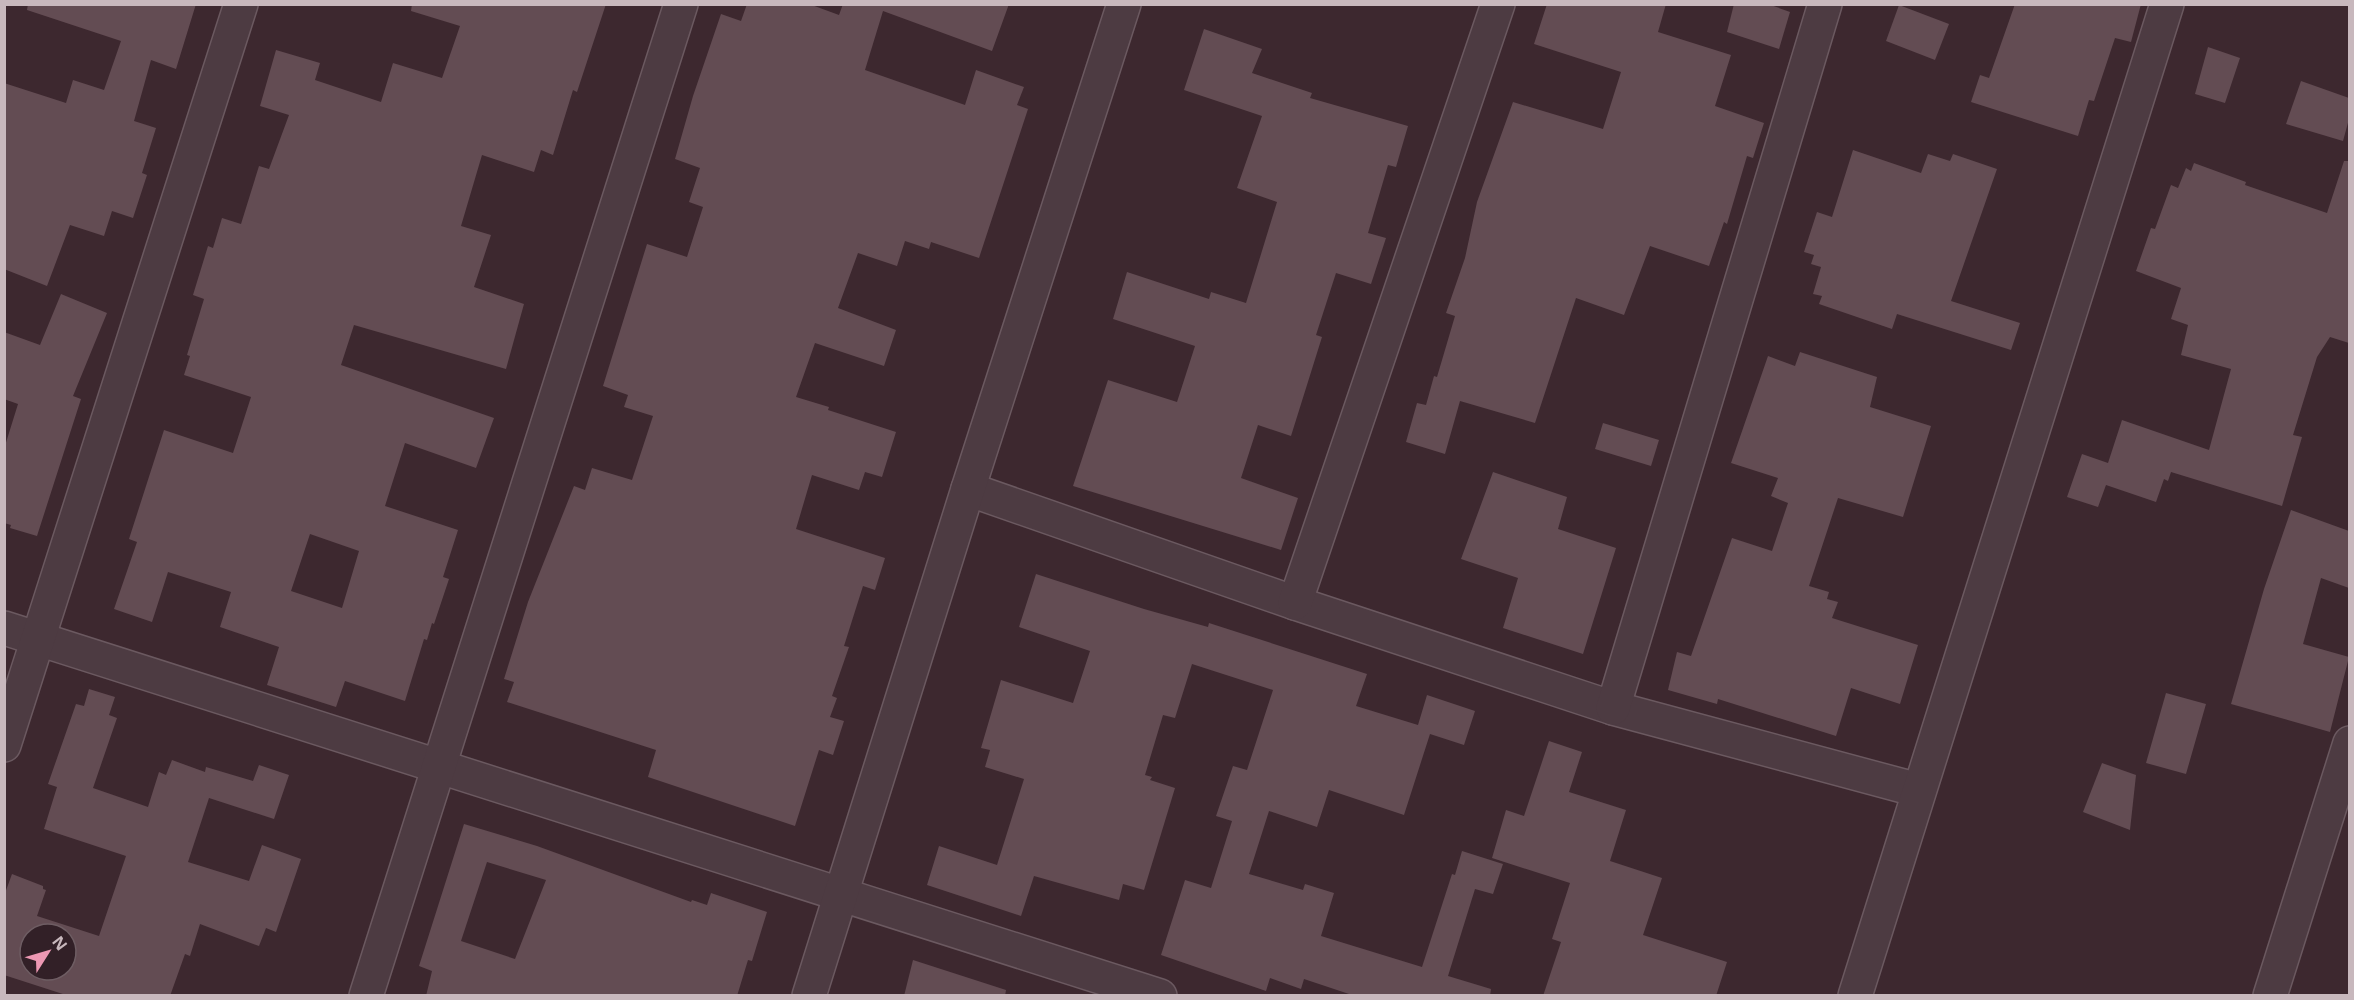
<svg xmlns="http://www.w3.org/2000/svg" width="2354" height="1000" viewBox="0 0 2354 1000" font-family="'Open Sans',sans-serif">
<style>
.building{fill:#634c53;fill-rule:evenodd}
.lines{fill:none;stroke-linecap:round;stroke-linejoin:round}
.street-casing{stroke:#6b5960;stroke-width:36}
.street{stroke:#4d3b42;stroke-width:33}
</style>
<rect width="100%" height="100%" fill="#3d282f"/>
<g class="building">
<path d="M28 4H196L176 69 151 60 134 121 156 128 142 173 147 175 133 218 112 211 104 236 70 225 47 286 4 269V83L66 103 73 80 104 90 121 41 27 10Z"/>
<path d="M412 4H606L577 92 573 90 553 155 541 150 534 172 482 155 461 226 491 235 474 287 524 304 506 369 354 325 341 365 494 418 476 468 405 443 385 506 458 530 443 577 449 579 434 624 432 623 427 640 424 639 405 701 345 681 336 707 267 685 279 647 220 627 231 592 168 572 152 622 114 609 137 542 129 539 164 430 233 453 251 397 184 375 190 356 187 355 204 299 193 295 208 246 213 248 222 218 241 224 259 166 269 169 289 115 260 106 276 50 320 63 315 80 381 102 393 63 442 78 460 26 411 11ZM310 534 359 551 342 608 291 591Z"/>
<path d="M747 4H809L839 15 843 4H1009L992 51 883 11 865 70 965 105 976 70 1024 87 1017 105 1028 109 979 258 931 242 929 249 905 241 897 266 858 253 838 308 896 330 884 366 815 343 796 397 829 407 828 410 896 432 882 477 865 472 859 490 812 475 796 529 885 558 875 590 863 586 844 646 849 647 832 696 837 698 830 717 844 721 833 755 819 750 795 826 648 777 656 750 507 702 514 682 504 679 528 602 574 486 585 490 592 468 632 480 653 416 624 407 628 395 603 386 647 244 687 257 703 207 689 202 700 168 675 159 693 96 721 14 741 21Z"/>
<path d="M1547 4H1666L1658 32 1731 55 1715 106 1764 123 1753 158 1747 156 1727 224 1724 222 1709 266 1650 246 1624 315 1576 298 1535 423 1460 401 1445 454 1406 442 1417 403 1426 405 1434 376 1437 377 1455 316 1446 313 1465 258 1477 202 1513 102 1603 129 1621 72 1534 44Z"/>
<path d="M1734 4H1768L1790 12 1779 49 1727 32Z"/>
<path d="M2015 4H2141L2131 42 2115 38 2094 101 2089 100 2078 136 1971 102 1980 75 1989 78Z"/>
<path d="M1899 5 1949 24 1935 60 1886 41Z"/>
<path d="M1204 29 1262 49 1252 73 1312 93 1310 98 1408 126 1396 167 1388 165 1368 233 1386 238 1371 284 1336 273 1316 335 1322 337 1291 436 1258 425 1241 478 1298 498 1281 550 1073 486 1108 380 1177 402 1195 346 1113 319 1127 272 1209 299 1211 292 1246 303 1277 202 1237 188 1262 116 1184 90Z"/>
<path d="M2208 47 2240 58 2225 103 2195 94Z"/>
<path d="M2301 81 2349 98V119L2343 141 2286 124Z"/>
<path d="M1853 150 1921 173 1928 154 1950 161 1953 154 1997 169 1951 301 2020 323 2011 350 1897 314 1892 329 1819 304 1822 296 1813 294 1821 267 1811 264 1814 255 1804 252 1817 212 1832 217Z"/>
<path d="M2344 161H2349V343L2330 337 2317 357 2293 435 2302 437 2282 506 2171 472 2168 481 2164 479 2156 502 2106 485 2098 507 2067 497 2082 454 2108 463 2122 420 2209 450 2231 369 2181 355 2188 325 2171 319 2181 288 2136 271 2151 228 2155 229 2171 185 2178 188 2186 168 2191 171 2194 163 2246 182 2245 185 2327 213Z"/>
<path d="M61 294 107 313 73 396 81 399 37 536 10 528 11 525 4 523V449L18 404 4 399V332L40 345Z"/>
<path d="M1800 352 1877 377 1870 407 1931 426 1903 517 1838 498 1809 586 1829 592 1827 599 1838 602 1832 618 1918 645 1900 704 1851 688 1836 736 1718 699 1717 704 1668 690 1677 652 1691 656 1732 538 1772 551 1788 503 1771 496 1778 478 1731 463 1768 356 1795 366Z"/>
<path d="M1603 423 1659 440 1651 466 1595 449Z"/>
<path d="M1493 472 1567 497 1558 529 1616 548 1583 654 1503 628 1518 578 1461 559Z"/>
<path d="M2291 510 2349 531V588L2321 578 2303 644 2349 657 2330 732 2231 704 2264 589Z"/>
<path d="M1036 574 1144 609 1208 627 1209 623 1367 674 1356 706 1418 725 1427 695 1475 711 1464 745 1430 734 1404 815 1329 790 1317 827 1269 811 1249 874 1303 890 1305 884 1334 893 1321 936 1422 967 1452 874 1455 875 1462 851 1503 864 1493 894 1475 889 1448 976 1491 989 1490 996H1355L1304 979 1301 989 1270 978 1266 991 1161 955 1185 880 1211 888 1232 821 1216 816 1233 766 1247 770 1273 690 1192 664 1175 718 1163 715 1145 775 1152 777 1150 780 1175 788 1144 890 1123 884 1119 900 1034 876 1021 916 927 885 939 846 997 865 1024 779 985 767 990 750 981 748 1001 680 1073 703 1090 651 1019 627Z"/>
<path d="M89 689 115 697 109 715 117 718 93 788 148 807 159 772 166 775 172 760 205 772 206 767 253 781 259 765 289 775 274 819 209 798 188 862 249 881 262 845 301 859 276 932 266 928 259 946 200 924 190 956 185 954 170 996H69L4 975V896L12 874 43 886V889L46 890 37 916 99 936 126 856 44 829 57 787 48 784 76 704 84 706ZM30 934H66V970H30Z"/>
<path d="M2166 693 2206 704 2186 774 2146 763Z"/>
<path d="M1549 741 1582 752 1569 792 1626 810 1610 861 1662 878 1643 935 1727 962 1716 996H1543L1561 942 1552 939 1570 883 1492 858 1506 810 1524 816Z"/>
<path d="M2102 763 2136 775 2130 830 2083 812Z"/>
<path d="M464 824 537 846 691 902 692 900 707 905 711 893 767 912 752 961 748 960 737 996H426L432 971 419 966ZM487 862 546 880 515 959 461 941Z"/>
<path d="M913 960 1006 990 1005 996H904Z"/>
</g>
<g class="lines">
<defs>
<g id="street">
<path d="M968 489 1295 603 1613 708 1918 790"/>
<path d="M1295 603 1498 4"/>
<path d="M4 628 1160 996"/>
<path d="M1613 708 1825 4"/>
<path d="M4 745 241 4"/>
<path d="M366 996 681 4"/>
<path d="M809 996 968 489 1124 4"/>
<path d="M1855 996 2167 4"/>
<path d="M2270 996 2350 743"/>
</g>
</defs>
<use href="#street" class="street-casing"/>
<use href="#street" class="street"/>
</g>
<rect width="2354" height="1000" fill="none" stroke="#c8b8bd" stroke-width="12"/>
<g transform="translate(48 952) rotate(53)"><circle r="28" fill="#322027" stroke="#6e5d63" stroke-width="1.5"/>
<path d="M0-4.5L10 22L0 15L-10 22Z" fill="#ed98b3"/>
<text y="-9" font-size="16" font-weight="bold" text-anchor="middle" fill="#c8b8bd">N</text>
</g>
</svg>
